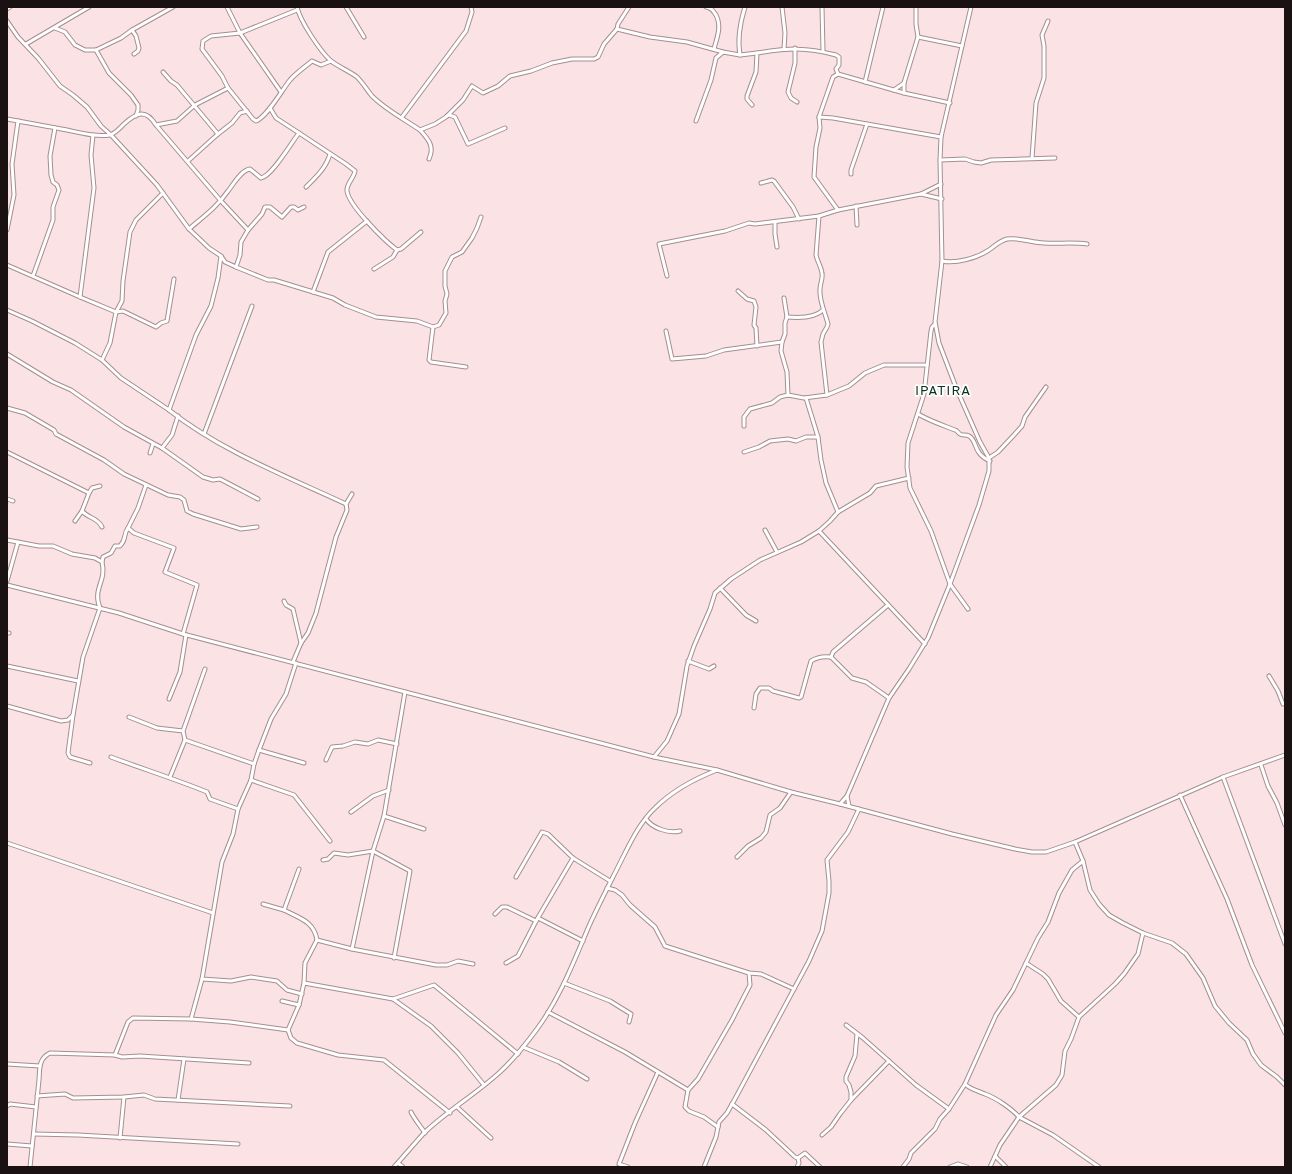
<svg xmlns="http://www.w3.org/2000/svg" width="1292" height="1174" viewBox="0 0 1292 1174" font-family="'Golos Text',sans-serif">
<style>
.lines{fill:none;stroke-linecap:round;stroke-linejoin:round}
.minor-casing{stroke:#a58e91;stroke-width:5}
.minor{stroke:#fff;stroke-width:3}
.labels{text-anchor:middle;stroke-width:3.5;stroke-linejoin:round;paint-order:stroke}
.quarter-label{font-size:13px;letter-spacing:1px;fill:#083522;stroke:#fff}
</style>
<rect width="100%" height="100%" fill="#fbe2e4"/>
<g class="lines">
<defs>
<g id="minor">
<path d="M227 7 240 33 297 10"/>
<path d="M297 7C300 21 320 51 331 61 339 67 349 71 357 77 363 83 367 90 372 96 386 110 404 119 420 130L435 124 446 117 463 100 472 86 483 93 498 86 510 76 531 71 552 63 572 59H594L598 57 604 44 617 29 650 37 687 42 723 52 740 55 757 53"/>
<path d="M346 7 364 37"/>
<path d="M706 7C712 8 713 11 716 15 722 27 717 37 714 49"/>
<path d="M782 7 785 33 784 49"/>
<path d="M822 7 823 51"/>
<path d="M7 9 10 7"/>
<path d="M7 21 18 37 38 58 60 86 73 95 87 107 101 126 111 135 157 185 189 229C203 217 218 206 228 191 233 185 241 170 250 169L261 178C272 176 291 143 299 133L276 118 270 108"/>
<path d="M55 28 65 32 75 45 85 50H96L121 38 132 30 173 7"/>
<path d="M617 29 618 24 629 7"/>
<path d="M132 30 136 36 139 48 138 51 134 54"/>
<path d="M918 37 962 46"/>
<path d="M26 44 89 7"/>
<path d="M795 48V63L788 92 791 98 797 102"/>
<path d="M96 50 109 73 131 95 138 105V110L136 116"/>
<path d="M740 55C737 38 740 23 745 7"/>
<path d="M163 72 171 81 177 85 218 134 232 123 240 113 247 111"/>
<path d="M838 74 833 77 819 117 833 118 941 137"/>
<path d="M865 82 883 7"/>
<path d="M228 88 253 119 256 121C267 117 282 90 290 80 296 73 305 67 312 61L321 65 331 61"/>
<path d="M894 90 904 83"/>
<path d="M904 93V83L918 37 916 24V7"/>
<path d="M752 105 747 99V96L756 72 757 53C789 48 805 47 836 55L839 57V65L836 69 838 74 904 93 950 103"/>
<path d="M447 116 449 115 455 117 468 144 505 128"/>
<path d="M402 117 466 31 472 12 471 7"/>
<path d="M819 117 820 128 816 147 814 177 838 210"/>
<path d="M7 119C27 123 47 126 67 130 81 133 96 137 110 135 116 133 120 128 124 124 137 112 146 109 156 125L221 201 248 230 241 242 240 255 236 267 225 262 221 256 209 248 189 229"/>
<path d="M696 121 711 80 716 58 723 52"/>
<path d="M156 125 177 121 195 105 228 88 222 76 202 49 203 41 211 36 240 33 281 92"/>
<path d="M420 130C428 139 435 146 429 159"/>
<path d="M299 133 346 164 355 171C354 178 346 184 347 191 349 206 385 241 397 250L401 249 421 232"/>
<path d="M1032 158 1036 103 1044 78V46L1042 35 1048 21"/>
<path d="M940 160 965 159 974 162 981 163 991 160 1055 158"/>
<path d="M188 161 218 134"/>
<path d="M851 174V170L867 124"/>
<path d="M761 183 772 180 774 181 793 207 799 219"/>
<path d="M306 187C316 177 326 168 330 154"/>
<path d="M921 194 941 184"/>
<path d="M856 206 857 225"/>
<path d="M819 216 816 255C817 261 821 266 822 273 823 279 820 284 820 289 819 301 825 312 828 324L827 327 823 334 821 342 827 395"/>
<path d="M775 222V234L777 247"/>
<path d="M7 230 14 195 12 164 18 121"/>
<path d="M248 230 262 214 265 207H270L282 217 291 207H294L298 210 304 207"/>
<path d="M942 261C956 264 977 258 989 250 995 246 999 241 1007 239 1019 237 1032 243 1044 243 1059 244 1072 242 1087 244"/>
<path d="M7 265 80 297 116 312 123 311 156 327 161 323 167 321 174 279"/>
<path d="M236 267 268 280H274L333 298 345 305 376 317 417 321 433 327 439 325 446 313 445 301 447 294 445 286V271L452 257 462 252 472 238 477 228 481 217"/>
<path d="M374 269 393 257 397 250"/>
<path d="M33 276 53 220V207L59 190 57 185 53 182 51 175 50 156 55 128"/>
<path d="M667 276 659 244 725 231 749 223 755 224 819 216 838 210 921 194 942 199"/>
<path d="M738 291 747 299 754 301 756 307 754 325 756 328 757 346"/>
<path d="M313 292 328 252 367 221"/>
<path d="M80 297 94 188 91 155 93 135"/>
<path d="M784 298 787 317 785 323V334L782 342 781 351 787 372 788 395"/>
<path d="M7 310 32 321 75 343 102 360 121 378 169 410 196 335 211 306 218 278 221 256"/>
<path d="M787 317C798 318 815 318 823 310"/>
<path d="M935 324 932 327 931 331 924 394 908 443 907 467 910 488 931 531 950 584 968 609"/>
<path d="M433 327 429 360 431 362 466 367"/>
<path d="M666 331 672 359 706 356 724 350 782 342"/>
<path d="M7 354 53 382 71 390 124 427 162 448 172 435 178 416"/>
<path d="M102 360 110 343 116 312 122 301 123 281 130 232 136 220 163 193"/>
<path d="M806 398 818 437 821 460 826 483 838 512"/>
<path d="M7 408 25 413 54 430 56 434 104 460 124 474 168 495 180 497 184 500 187 511 193 514 241 529 257 527"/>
<path d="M169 410C221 451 286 476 346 504L352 494"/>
<path d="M918 414C930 421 942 425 955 430 957 430 958 433 960 434 962 436 966 434 969 436 978 441 972 453 990 461"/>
<path d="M744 426V417L750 409 772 403 780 397 788 395 804 398 827 395 849 386 865 373 884 365H927"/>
<path d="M204 434 252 306"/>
<path d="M162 448 203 477 213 480 220 479 258 499"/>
<path d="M7 452 89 493"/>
<path d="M744 452 759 447 770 441 788 439 796 441 806 437H818"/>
<path d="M150 453 153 444"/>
<path d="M989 458 998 452 1014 435 1022 426 1025 417 1046 387"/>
<path d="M146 485 138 508 128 528 134 533 174 548 165 572 197 585 183 634"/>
<path d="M7 499 13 501"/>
<path d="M82 511C88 518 98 518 102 527"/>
<path d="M75 521 82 511 89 493 92 488 100 486"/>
<path d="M765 530 777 552"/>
<path d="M819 531 925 644"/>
<path d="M7 540 39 546H53L72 554 95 558 102 562C107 582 92 588 100 608L83 657 73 715 68 720 61 721 7 706"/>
<path d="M102 562 103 557 111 553 115 546H120C127 539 123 534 128 528"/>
<path d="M7 581 18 542"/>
<path d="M7 585 119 613 183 634 436 700 654 757 717 770 791 792 840 804 952 834 1015 849 1032 852H1046L1075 842 1223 777 1285 755"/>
<path d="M720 588 746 615 756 621"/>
<path d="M284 601 286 605 293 609 301 643"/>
<path d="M7 633H9"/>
<path d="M831 657 852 678 866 682 889 698"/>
<path d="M688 661 709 669 714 666"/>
<path d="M293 662 301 643 308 633 316 613 336 537 347 510 346 504"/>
<path d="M7 666 78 681"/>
<path d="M1269 676 1278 691 1283 704H1285"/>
<path d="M405 692 384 816 373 851 352 949 317 940 305 963 304 983 393 999 431 1026 458 1053 484 1085"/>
<path d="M169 699 180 672 186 635"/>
<path d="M754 708 756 694 760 688H769L773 691 799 698 801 697 811 661C817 657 824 656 831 657L833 652 888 605"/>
<path d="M73 715 68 753 70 757 90 763"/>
<path d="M129 717 157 728 183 731 185 740 170 777"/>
<path d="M183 731 205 669"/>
<path d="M185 740 254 764"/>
<path d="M259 750 304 763"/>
<path d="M111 757C143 769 175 779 207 792L210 799 238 809"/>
<path d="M654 757 667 741 679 714 687 666 694 646 710 609 715 593 731 579 760 560 801 542 819 531 830 521 838 512 870 493 876 486 909 478"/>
<path d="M326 760 332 747 343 746 355 742 368 744 378 740 397 744"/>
<path d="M1261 765 1268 786 1277 803 1285 825"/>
<path d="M1223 777 1285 944"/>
<path d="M251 780 294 795 330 841"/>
<path d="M1180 795 1227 899 1252 965 1285 1033"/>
<path d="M847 796 849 806"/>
<path d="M840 804 847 796 889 698 909 669 928 638 950 584 979 505 989 471V458L980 442 957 390 939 343 935 322 942 261 940 160 941 137 971 7"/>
<path d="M351 812 373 796 389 790"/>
<path d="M384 816 424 829"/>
<path d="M646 819C652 828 669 834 680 831"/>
<path d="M1075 842 1083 861 1090 890 1099 904 1109 915 1123 923 1143 933 1172 943 1186 954 1203 978 1215 1006 1229 1023 1247 1040 1253 1054 1261 1065 1277 1077 1285 1085"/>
<path d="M7 843 213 913"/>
<path d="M737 857 748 846 761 838 766 832 770 815 780 808 791 792"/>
<path d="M323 860 328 859 334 853 348 855 373 851 410 871 394 958"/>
<path d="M1083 861 1072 870 1059 893 1048 922 1038 938 1013 990 996 1015 965 1084C971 1090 977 1090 985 1094 996 1098 1011 1108 1019 1117L1056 1085 1062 1075 1065 1051 1071 1039 1079 1017 1115 984 1124 974 1138 954 1143 933"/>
<path d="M299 869 284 910C299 918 314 921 317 940"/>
<path d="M516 877 542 832 548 834 573 858 610 881"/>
<path d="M607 888 615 890 622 895 630 905 655 927 665 946 749 973 761 974 794 989"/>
<path d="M263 904 284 910"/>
<path d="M495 914 502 907H507L536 921 573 858"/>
<path d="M538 918 583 941"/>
<path d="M352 949 436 965H447L458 961 473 964"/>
<path d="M506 963 518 956 536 921"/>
<path d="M1026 963 1043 974 1048 979 1061 1001 1079 1017"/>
<path d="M202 979 231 981 251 977 277 981 287 990 302 994"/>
<path d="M564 983 610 1001 631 1014 629 1022"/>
<path d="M393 999 434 985 518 1054"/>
<path d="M282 1001 299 1005 304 983"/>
<path d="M299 1005 288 1030 291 1038 297 1043 338 1055 384 1060 450 1113"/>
<path d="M548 1012 625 1052 688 1090 685 1107 689 1111 704 1117 718 1127"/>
<path d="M191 1019 202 979 222 862 233 834 238 809 251 780 254 764 259 750 271 719 286 694 296 663"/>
<path d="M846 1025 863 1038 916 1085 949 1109"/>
<path d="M523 1047 559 1062 587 1079"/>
<path d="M115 1055 128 1022 133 1018 191 1019 230 1022 288 1030"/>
<path d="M7 1064 40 1066"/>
<path d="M688 1090 698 1079 732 1020 750 985 749 973"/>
<path d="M37 1096 65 1094 73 1098 124 1097 144 1095 155 1099 290 1106"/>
<path d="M178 1100 184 1059"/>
<path d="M851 1100 889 1061"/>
<path d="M732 1104 766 1130 795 1157 798 1158 805 1153 820 1167"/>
<path d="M7 1106 10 1104 36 1107"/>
<path d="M457 1107 491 1138"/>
<path d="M411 1112C413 1117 421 1127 425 1133"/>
<path d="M34 1134 78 1135 238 1144"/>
<path d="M822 1135 831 1127 840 1114 851 1100V1092L849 1085 846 1081V1077L855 1056 857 1034"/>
<path d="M120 1138 124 1097"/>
<path d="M7 1144 32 1146"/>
<path d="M995 1156 1006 1167"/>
<path d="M398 1163 403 1167"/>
<path d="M30 1167 39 1080C40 1069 38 1059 50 1053L115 1055 122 1057 140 1056 249 1063"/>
<path d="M394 1167C404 1156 414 1144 424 1133 447 1111 476 1094 500 1072 514 1059 526 1044 537 1029 560 998 574 961 589 926 599 904 610 883 621 861 630 843 640 822 655 808 672 791 694 779 717 770"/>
<path d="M628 1167 619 1164 635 1123 658 1072"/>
<path d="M704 1167 716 1137 719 1122 727 1113 736 1097 809 961 822 931 829 893V881L827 860 848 832 859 809"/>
<path d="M797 1167 799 1163 798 1158"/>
<path d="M903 1167 909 1159 911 1153 935 1129 940 1119 949 1109 965 1084"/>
<path d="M950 1167 958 1164 967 1167"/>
<path d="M990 1167 1000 1145 1019 1117 1053 1135 1099 1167"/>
</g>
</defs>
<use href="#minor" class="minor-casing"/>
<use href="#minor" class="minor"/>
</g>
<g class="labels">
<g class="quarter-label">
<text x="943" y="395">IPATIRA</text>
</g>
</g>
<rect width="1292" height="1174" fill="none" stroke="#1a1112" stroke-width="16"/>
</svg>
